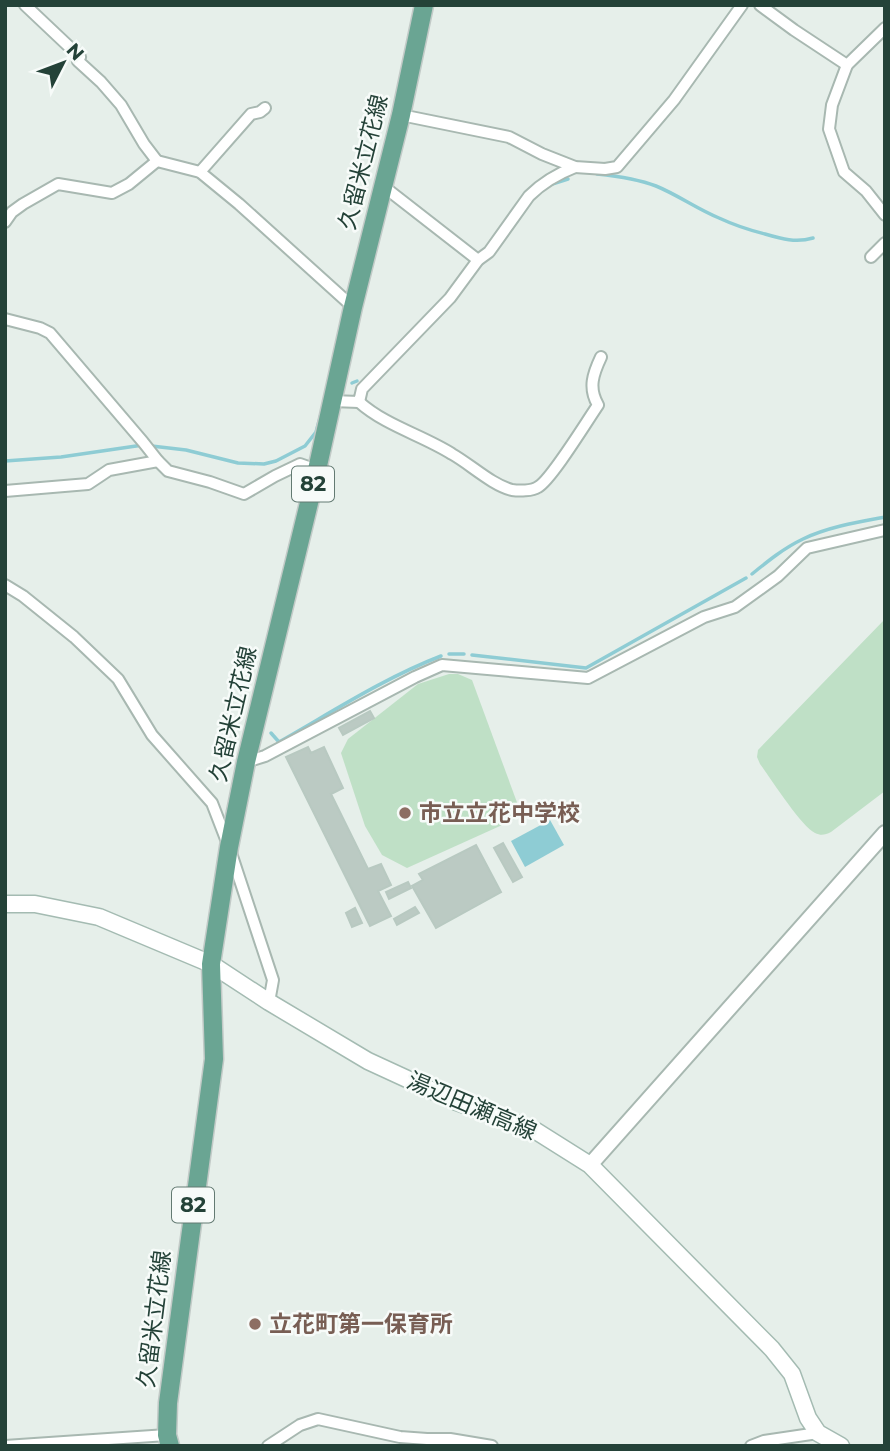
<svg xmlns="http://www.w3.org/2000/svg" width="890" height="1451" viewBox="0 0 890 1451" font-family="Montserrat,'Noto Sans JP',sans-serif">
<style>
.green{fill:#bfe0c6}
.water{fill:#8eccd4}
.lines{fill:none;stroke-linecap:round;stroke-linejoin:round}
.stream{stroke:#8eccd4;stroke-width:3.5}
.building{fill:#bbcac3;stroke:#b8c9c1;stroke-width:2}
.minor-casing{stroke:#a8b8b1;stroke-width:14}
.tertiary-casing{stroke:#a8b8b1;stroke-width:18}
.secondary-casing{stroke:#a4bbb2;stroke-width:19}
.primary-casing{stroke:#c2cac7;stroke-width:21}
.minor{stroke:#fff;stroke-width:10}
.tertiary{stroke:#fff;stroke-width:14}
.secondary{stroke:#fff;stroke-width:16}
.primary{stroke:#6aa593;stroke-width:18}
.education-dot{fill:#8d6e63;stroke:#f7fbf9;stroke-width:2.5}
.labels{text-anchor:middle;stroke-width:5;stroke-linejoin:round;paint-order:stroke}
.shield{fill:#f7fbf9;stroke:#637a72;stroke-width:2}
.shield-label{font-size:21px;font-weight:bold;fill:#244238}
.street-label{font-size:23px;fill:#244238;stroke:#f7fbf9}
.education-label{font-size:23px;font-weight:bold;fill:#785e54;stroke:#f7fbf9;text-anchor:start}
</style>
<rect width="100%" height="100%" fill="#e6efea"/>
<g class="green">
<path d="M885 619V791L831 832C825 835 821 836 815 833 801 826 771 779 760 764L757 757 758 750Z"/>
<path d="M449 674H458L472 680 522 816 407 868 382 855 365 826 341 753 348 739 418 684Z"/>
</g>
<path class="water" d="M550 820 564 845 525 867 511 841Z"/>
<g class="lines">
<g class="stream">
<path d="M597 174C616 176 638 179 656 186 678 195 697 209 719 218 734 225 749 230 765 234 782 239 796 243 813 238"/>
<path d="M546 186 568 179"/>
<path d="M352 383 357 381"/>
<path d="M5 461 61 457 143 445 186 450 238 463 264 464 276 461 305 446 316 432 321 414"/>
<path d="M752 574C768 561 784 548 803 539 828 527 858 522 885 517"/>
<path d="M449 654H464"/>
<path d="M472 655 586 668 746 578"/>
<path d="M271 733 279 742C332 712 384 678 441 656"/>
</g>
</g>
<g class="building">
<path d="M370 711 374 718 343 735 339 728Z"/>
<path d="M308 747 311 753 324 747 343 788 331 794 368 869 381 864 391 885 378 891 391 916 370 926 286 757Z"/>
<path d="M503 843 522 877 513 882 494 848Z"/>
<path d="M476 845 501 892 436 928 412 886 423 880 419 874Z"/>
<path d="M408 882 411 888 389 899 386 892Z"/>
<path d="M415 907 419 913 397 925 394 919Z"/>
<path d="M355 908 362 923 352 927 346 913Z"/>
</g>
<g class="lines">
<defs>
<g id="minor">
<path d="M25 5 80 57 78 61 101 82 121 105 144 144 157 161 200 172 239 204 353 307"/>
<path d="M760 5 794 30 847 65"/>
<path d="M885 28 847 65 832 105 829 129 844 172 866 191 885 215"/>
<path d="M401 115 509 137 542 154 575 167 605 169 617 167 674 100 742 5"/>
<path d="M200 172 251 114 260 112 265 108"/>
<path d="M383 186 478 260"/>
<path d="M5 222 12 212 23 204 58 184 112 193 129 184 157 161"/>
<path d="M871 257 885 243"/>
<path d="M5 319 40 328 50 333 143 442 158 461 168 471 210 482 244 494 275 476 300 464 317 470"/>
<path d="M332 401 359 402 362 389 450 298 478 260 489 252 529 196C543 182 557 174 575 167"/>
<path d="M359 402C386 426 422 435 452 454 470 464 492 485 512 490 519 491 532 491 538 487 551 480 587 421 598 405 588 388 593 374 601 357"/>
<path d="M5 491 88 484 109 470 158 461"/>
<path d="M5 585 23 596 74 637 118 679 152 735 212 803 229 847 273 980 269 1002"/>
<path d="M246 762 265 756 415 677 442 665 588 678 704 617 735 607 778 576 807 548 885 530"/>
<path d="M5 1446 167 1435"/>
<path d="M268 1446 300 1425 318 1419 400 1437 427 1439H450L492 1446"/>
<path d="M751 1446 764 1441 818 1433"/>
</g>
<path id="tertiary" d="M590 1165 885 833"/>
<path id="secondary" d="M5 904H35L99 917 211 964 269 1002 368 1061 457 1102 536 1131 590 1165 772 1349 792 1374 808 1418 818 1433 841 1446"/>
<path id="primary" d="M170 1446 167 1435 168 1403 214 1059 211 964 229 847 246 762 317 470 353 307 401 115 424 5"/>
</defs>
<use href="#minor" class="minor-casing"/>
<use href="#tertiary" class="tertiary-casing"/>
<use href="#secondary" class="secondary-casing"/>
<use href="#primary" class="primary-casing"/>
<use href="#minor" class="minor"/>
<use href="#tertiary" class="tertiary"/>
<use href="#secondary" class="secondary"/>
<use href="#primary" class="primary"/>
</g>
<g class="education-dot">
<circle cx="405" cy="813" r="7"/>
<circle cx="255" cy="1324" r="7"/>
</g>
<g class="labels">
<g class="shield">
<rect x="292" y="466.5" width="42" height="35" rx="5"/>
<rect x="172" y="1187.5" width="42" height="35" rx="5"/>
</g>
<g class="shield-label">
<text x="313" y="491">82</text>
<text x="193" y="1212">82</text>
</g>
<g class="street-label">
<text transform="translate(363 162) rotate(-76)" y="8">久留米立花線</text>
<text transform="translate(233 714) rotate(-77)" y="8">久留米立花線</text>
<text transform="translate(472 1106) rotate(23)" y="8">湯辺田瀬高線</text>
<text transform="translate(154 1319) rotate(-83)" y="8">久留米立花線</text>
</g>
<g class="education-label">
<text x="419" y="821">市立立花中学校</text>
<text x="269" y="1332">立花町第一保育所</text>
</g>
</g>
<rect width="890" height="1451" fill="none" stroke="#244238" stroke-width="14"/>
<g transform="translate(63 63) rotate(48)" stroke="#f7fbf9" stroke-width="5" paint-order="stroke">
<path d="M0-5L12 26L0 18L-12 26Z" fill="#244238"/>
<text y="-10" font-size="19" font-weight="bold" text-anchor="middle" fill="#244238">N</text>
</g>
</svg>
